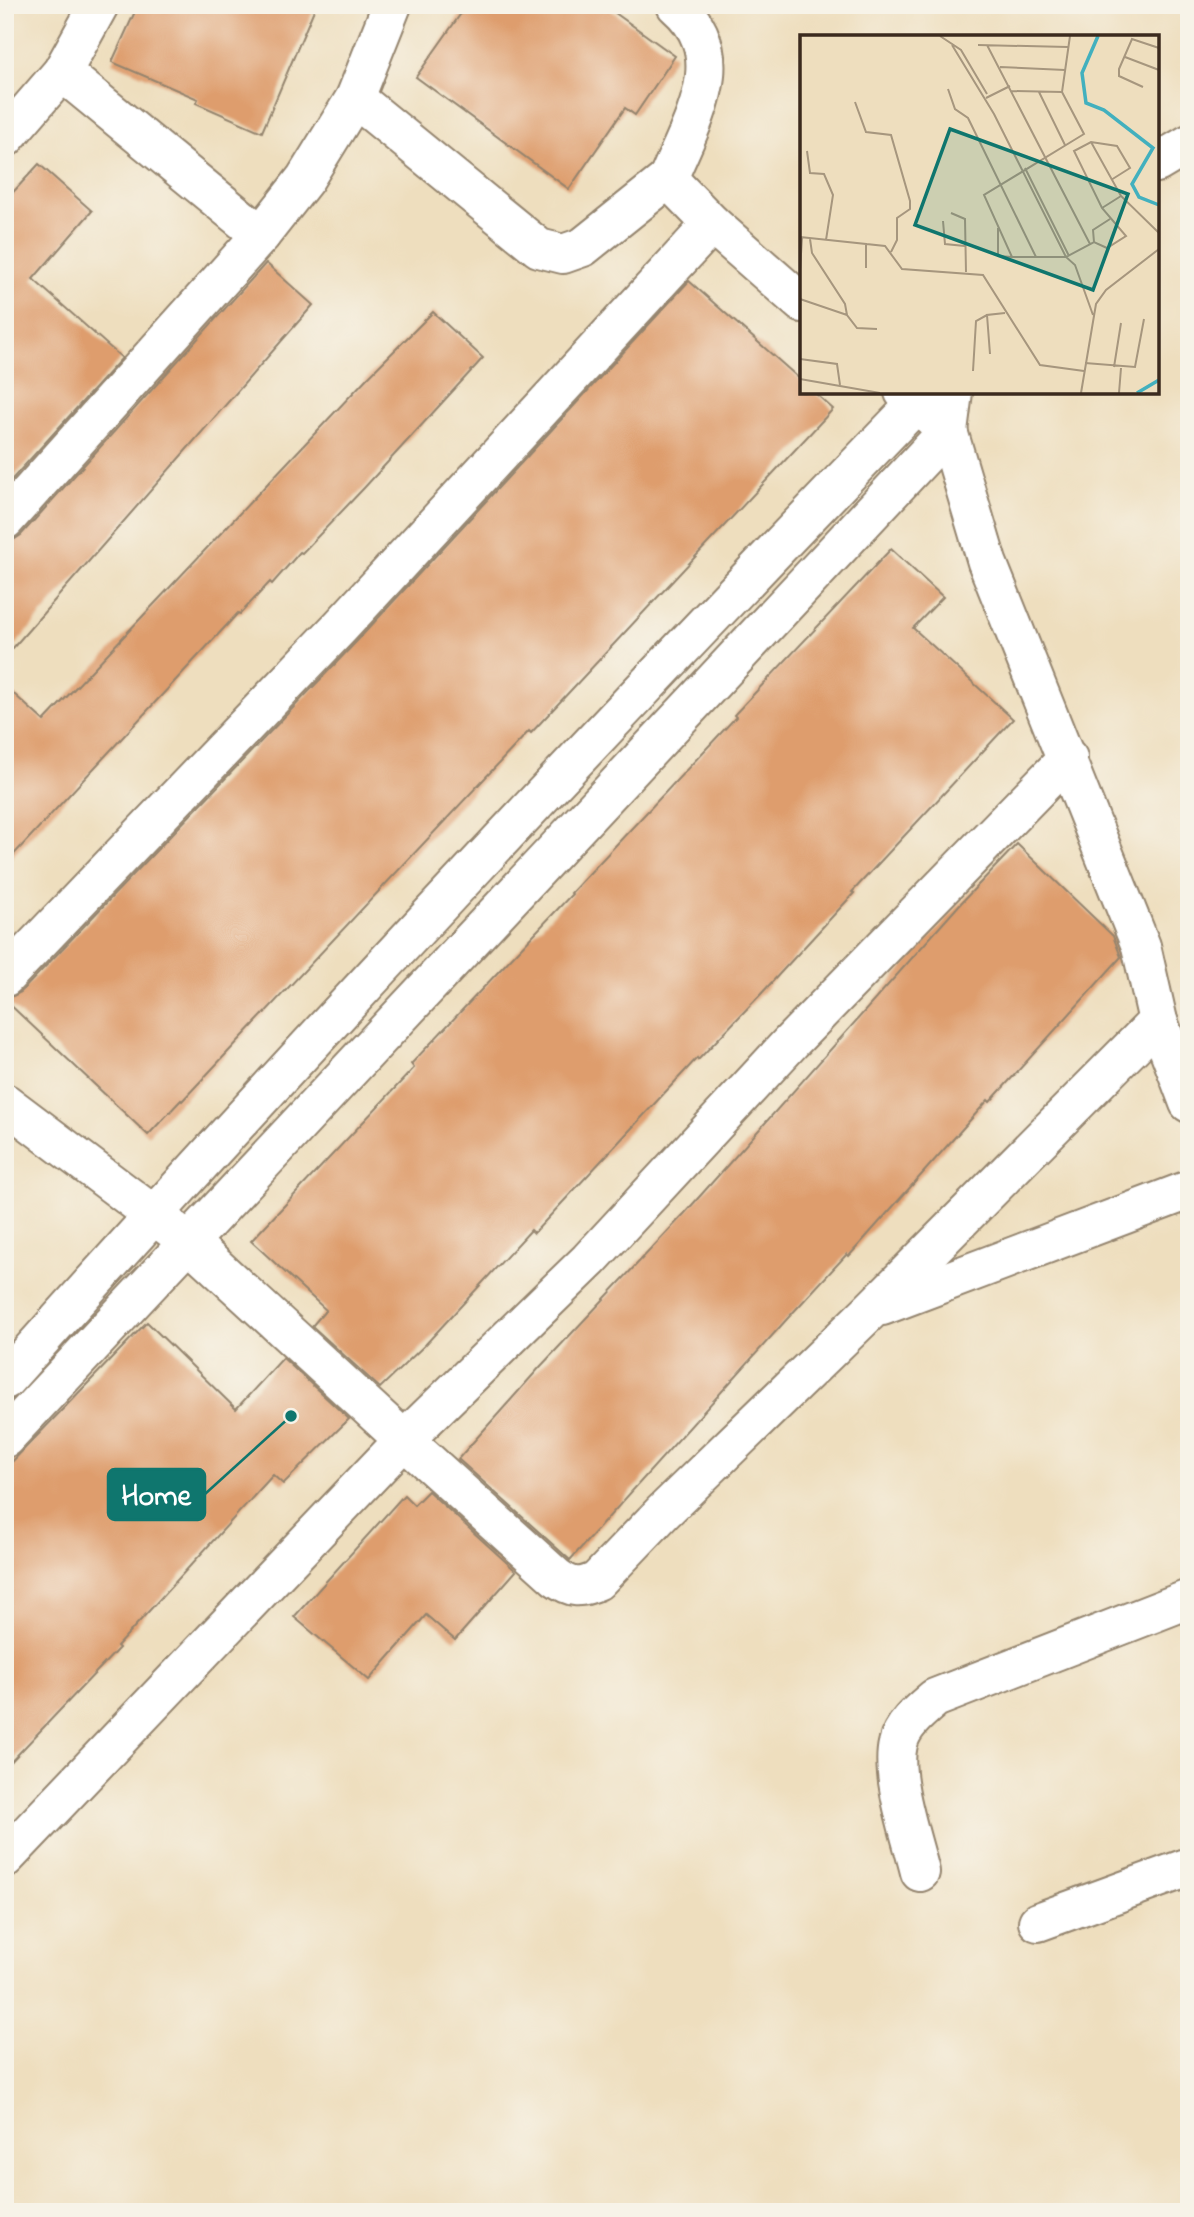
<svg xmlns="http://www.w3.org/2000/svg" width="1194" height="2217" viewBox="0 0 1194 2217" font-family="'Indie Flower',sans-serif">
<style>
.building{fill:#de9d6d}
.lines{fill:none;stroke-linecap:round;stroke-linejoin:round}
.minor-casing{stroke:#94846e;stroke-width:42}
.minor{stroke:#fff;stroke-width:38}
.inset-river{fill:none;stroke:#42b0be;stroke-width:3.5}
.inset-road{fill:none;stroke:#a6967e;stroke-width:2}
.view{fill:#0f766e;fill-opacity:0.15;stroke:#0f766e;stroke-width:3.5}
.inset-edge{fill:none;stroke:#3b2a1e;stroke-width:3.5}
.leader{fill:none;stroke:#0f766e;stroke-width:2.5}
.callout-dot{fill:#0f766e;stroke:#f7f3e8;stroke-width:2.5}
.callout{fill:#0f766e;stroke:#0f766e;stroke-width:2.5}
.callout-label{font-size:30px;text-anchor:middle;font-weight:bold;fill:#fff}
</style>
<rect width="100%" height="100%" fill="#f7f3e8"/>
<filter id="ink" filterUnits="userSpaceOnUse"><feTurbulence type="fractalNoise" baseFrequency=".0143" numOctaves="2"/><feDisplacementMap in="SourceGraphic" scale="14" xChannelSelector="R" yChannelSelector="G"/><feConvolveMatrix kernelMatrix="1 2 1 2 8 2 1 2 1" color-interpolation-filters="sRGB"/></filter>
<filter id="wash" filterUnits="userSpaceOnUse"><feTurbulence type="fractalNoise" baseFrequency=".00686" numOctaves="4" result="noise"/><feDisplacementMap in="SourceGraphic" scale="28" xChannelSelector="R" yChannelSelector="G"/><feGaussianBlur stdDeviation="1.57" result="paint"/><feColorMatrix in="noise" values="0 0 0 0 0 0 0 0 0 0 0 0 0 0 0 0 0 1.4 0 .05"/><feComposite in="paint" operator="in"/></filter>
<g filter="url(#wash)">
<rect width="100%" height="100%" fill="#eedebe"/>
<g id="blocks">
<g class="building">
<path d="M138 5H316L262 132 196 103 198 99 112 62Z"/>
<path d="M467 5H604L675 56 635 115 625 108 569 189 416 77Z"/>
<path d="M39 164 92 211 33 279 122 358 5 487V201Z"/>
<path d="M266 263 313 305 5 657V541H12L21 535Z"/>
<path d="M689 281 802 381V392H814L833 409 531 733 529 731 182 1101 181 1100 148 1135 5 1000 21 992 357 641Z"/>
<path d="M433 312 483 358 364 488 302 553 300 552 272 584 270 582 240 614 238 613 5 864V686L44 721 368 377Z"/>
<path d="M891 549 943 597 913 628 1013 719 852 892 854 893 761 994 698 1060 697 1058 534 1233 531 1230 425 1345 380 1388 312 1326 326 1310 251 1241 414 1068 411 1064 572 894 571 893 736 717 734 715Z"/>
<path d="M1017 844 1113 936 1121 957 990 1102 988 1100 849 1256 847 1254 787 1319 570 1560 458 1459 540 1367 684 1214 961 903Z"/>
<path d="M147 1322 236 1409 283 1358 349 1419 283 1484 273 1475 117 1646 119 1648 5 1768V1469Z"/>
<path d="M428 1491 516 1571 455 1640 426 1615 369 1680 294 1617 404 1495 414 1505Z"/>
</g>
</g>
</g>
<g filter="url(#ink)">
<use href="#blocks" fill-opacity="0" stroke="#94846e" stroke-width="2"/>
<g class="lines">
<defs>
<g id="minor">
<path d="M676 5C735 56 691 122 668 179L712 224 802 303"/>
<path d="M62 72 261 235"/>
<path d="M355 98 539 248 563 254 583 247 668 179"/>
<path d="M5 138 62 72 99 5"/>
<path d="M1157 163 1189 144"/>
<path d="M5 520 261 235 305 179 355 98 392 5"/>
<path d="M5 977 341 626 712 224"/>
<path d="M1158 1021 1189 1103"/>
<path d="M5 1103 188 1241 404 1440 556 1577C571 1588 579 1589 597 1581L663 1512 871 1310 1158 1021 1141 946 987 562 948 431 904 392"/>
<path d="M882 1306 1189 1190"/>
<path d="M5 1380C301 1049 605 726 913 407L938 392"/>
<path d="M5 1438C319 1101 636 768 948 431L953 392"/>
<path d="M5 1858 404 1440 589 1260 792 1041 1068 758"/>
<path d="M920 1872C912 1839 890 1776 898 1744 902 1725 921 1710 935 1698L1189 1599"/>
<path d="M1038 1922 1189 1867"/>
</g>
</defs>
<use href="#minor" class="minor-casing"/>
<use href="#minor" class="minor"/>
</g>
</g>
<g transform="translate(800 35)">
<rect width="359" height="359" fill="#eedebe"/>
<path class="inset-river" d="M298 1 282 38 286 68 304 75 353 113 332 149 339 162 359 170M337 358 359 345"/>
<path class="inset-road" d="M140 1 161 15 187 59M270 1 262 57 284 99 184 160 212 222H266L294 207 307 213 326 201 302 173 274 116 291 107 317 111 330 133 311 145M152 10 194 79 266 222 275 230 293 280M178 10 268 12M187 10 290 209M325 22 359 35M200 32 265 35M343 52 319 41V34L332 4 359 13M148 54 155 74 168 83 236 222M211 56 262 57M239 57 265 110M186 63 210 51M55 67 66 97 91 100 110 166V174L97 183V205L91 217M291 107 321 161 359 198M7 116 10 138 24 139 33 160 26 205M225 133 269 221M302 173 321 161M151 178 165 184 166 237M143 186 145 209 165 211M198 193V221L212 222M0 202 85 211 102 234 183 240 240 330 284 336M10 204 12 218 45 269 47 280 57 293 77 294M294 207 293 195 310 184M66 233V208M0 235 2 203M0 264 47 280M190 319 187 280 205 278M0 324 37 329 40 350M285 328 335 332 344 284M314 332 321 288M173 336 176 286 187 280M0 344 80 358M281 358 296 269 306 255 359 214M319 358 321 333"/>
<path class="view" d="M150 94 328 159 293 255 115 190Z"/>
<rect width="359" height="359" class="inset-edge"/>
</g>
<path class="leader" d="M291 1416L205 1494"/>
<circle class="callout-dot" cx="291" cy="1416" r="7"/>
<rect class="callout" x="108" y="1469" width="97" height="51" rx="7"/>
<g class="callout-label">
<text x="156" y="1505">Home</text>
</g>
<rect width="1194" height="2217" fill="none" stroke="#f7f3e8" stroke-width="28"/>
</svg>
